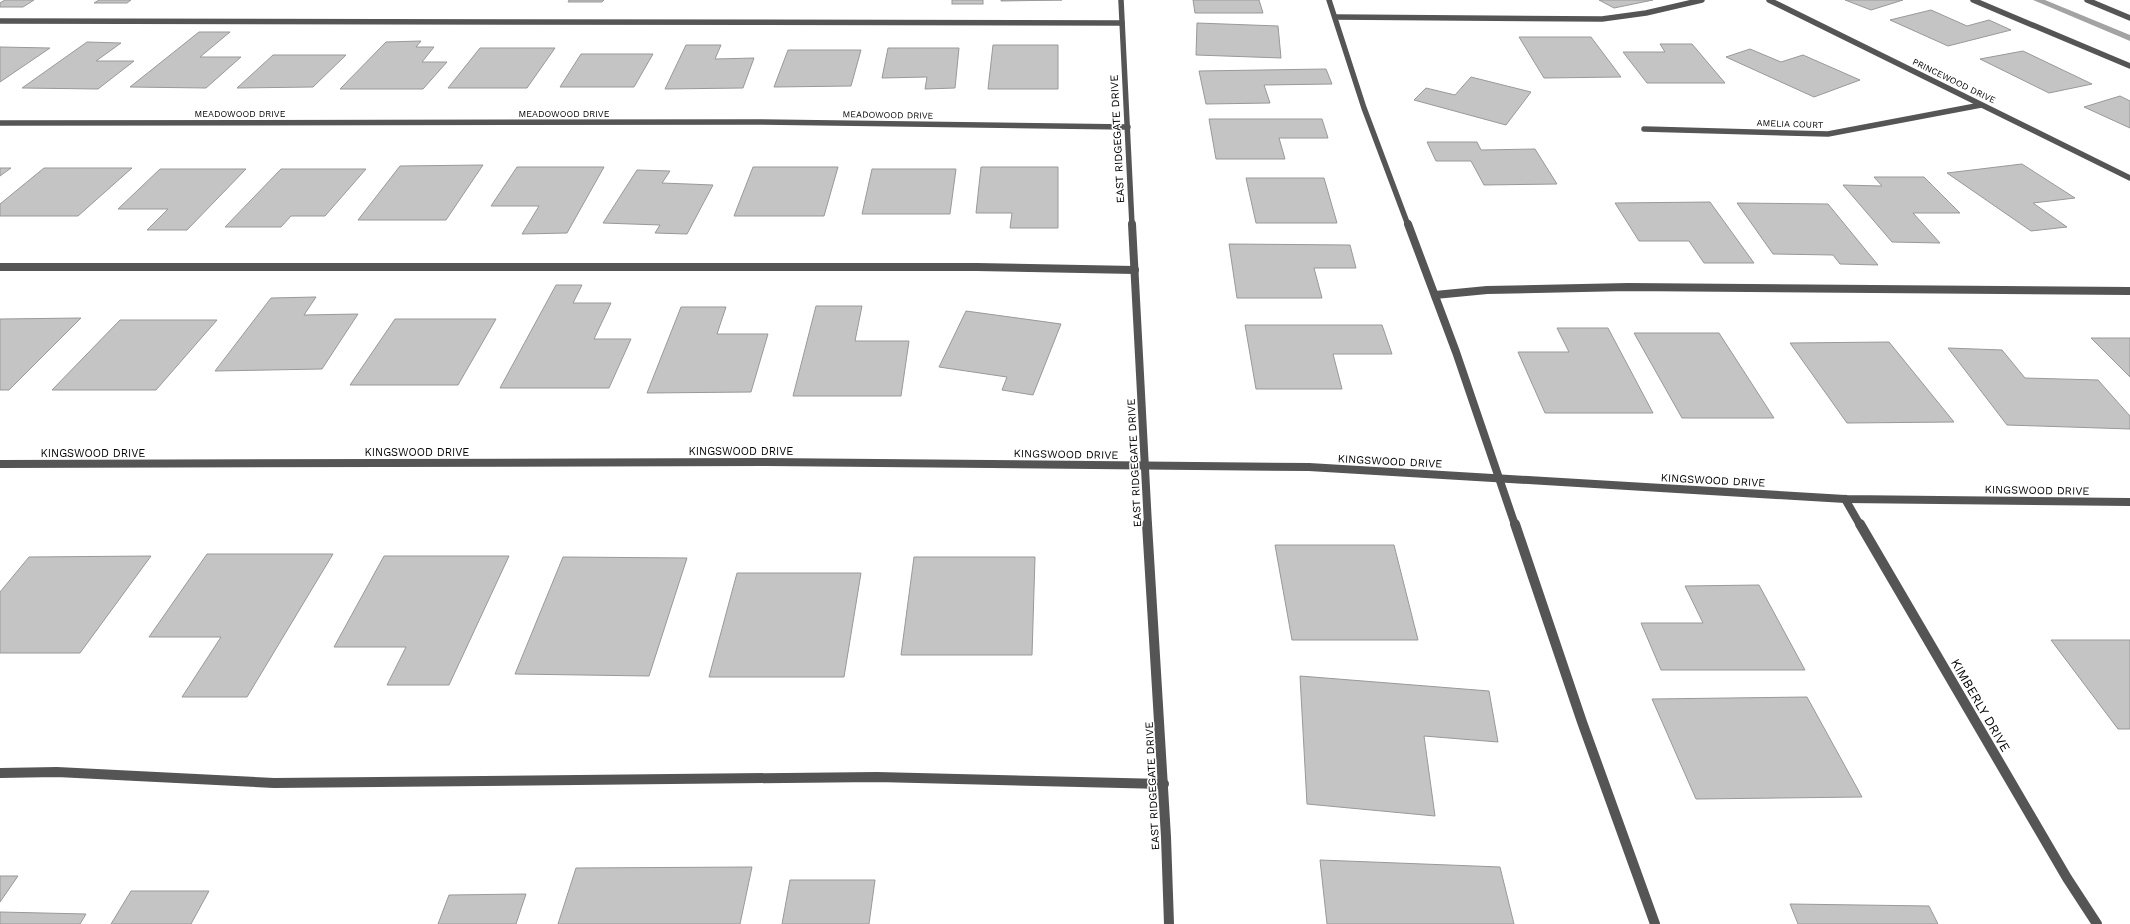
<svg xmlns="http://www.w3.org/2000/svg" width="2130" height="924" viewBox="0 0 2130 924" font-family="'Work Sans',sans-serif">
<style>
.lines{fill:none;stroke-linecap:round;stroke-linejoin:round}
.stream{fill:#a3a3a3;fill-rule:evenodd}
.building{fill:#c4c4c4;stroke:#999}
.service-far2{stroke:#555;stroke-width:5.5}
.service-far1{stroke:#555;stroke-width:8}
.service{stroke:#555;stroke-width:10}
.minor-far2{stroke:#555;stroke-width:5.5}
.minor-far1{stroke:#555;stroke-width:8}
.minor{stroke:#555;stroke-width:10}
.labels{text-anchor:middle;stroke-width:3;stroke-linejoin:round;paint-order:stroke}
.far-street-label{font-size:9px;fill:#000;stroke:#fff}
.street-label{font-size:11px;fill:#000;stroke:#fff}
.near-street-label{font-size:13px;fill:#000;stroke:#fff}
</style>
<rect width="100%" height="100%" fill="#fff"/>
<g class="lines">
<path class="stream" d="M2033 0H2045L2130 35V41Z"/>
</g>
<g class="building">
<path d="M5 0H34L23 7H0V3Z"/>
<path d="M99 0H131L127 3H94Z"/>
<path d="M569 0H604L602 2H568Z"/>
<rect x="952" y="0" width="31" height="4"/>
<path d="M1001 0H1062L1001 1Z"/>
<path d="M1193 0H1259L1263 13H1195Z"/>
<path d="M1599 0H1653L1614 8Z"/>
<path d="M1845 0H1903L1871 10Z"/>
<path d="M1931 10 1967 26 1989 20 2011 30 1948 46 1890 20Z"/>
<path d="M1197 23 1278 26 1281 58 1196 55Z"/>
<path d="M199 32H230L200 57H241L206 88 130 87Z"/>
<path d="M1519 37H1591L1621 77 1544 78Z"/>
<path d="M421 41 416 47H434L422 62H447L423 89H340L386 42Z"/>
<path d="M87 42 121 43 96 61H134L98 89 22 88Z"/>
<path d="M1660 44H1692L1725 83H1647L1623 52H1665Z"/>
<path d="M686 45H721L715 59 754 58 743 88 665 89Z"/>
<path d="M993 45H1058V89H988Z"/>
<path d="M0 47 50 48 0 82Z"/>
<path d="M480 48H555L527 88H448Z"/>
<path d="M888 48H959L955 88 925 89 927 77 882 78Z"/>
<path d="M1750 49 1781 62 1803 55 1860 80 1814 97 1726 57Z"/>
<path d="M788 50H861L851 86 774 87Z"/>
<path d="M2023 51 2092 84 2049 93 1980 59Z"/>
<path d="M581 54H653L634 87H560Z"/>
<path d="M273 55H346L313 87 237 88Z"/>
<path d="M1326 69 1332 84 1264 85 1270 103 1206 104 1199 71Z"/>
<path d="M1471 77 1531 92 1506 125 1414 100 1426 88 1455 95Z"/>
<path d="M2120 96 2130 101V128L2084 107Z"/>
<path d="M1209 119H1322L1328 138H1279L1285 159H1216Z"/>
<path d="M1427 142H1477L1481 150 1535 149 1557 184 1484 185 1471 161H1436Z"/>
<path d="M2022 164 2075 198 2033 203 2067 227 2031 231 1947 173Z"/>
<path d="M483 165 446 220H358L400 166Z"/>
<path d="M517 167H604L567 233 522 234 539 206H491Z"/>
<path d="M753 167H838L824 216H734Z"/>
<path d="M981 167H1058V228H1010L1012 213H976Z"/>
<path d="M0 168H11L0 176Z"/>
<path d="M44 168H132L78 216H0V204Z"/>
<path d="M160 169H246L187 230H147L168 209H118Z"/>
<path d="M281 169H366L325 216H291L281 227H225Z"/>
<path d="M872 169H956L950 214H862Z"/>
<path d="M637 170 670 171 662 183 713 185 687 234 655 233 660 225 603 223Z"/>
<path d="M1874 177H1924L1960 213H1913L1940 243 1892 242 1843 185 1882 186Z"/>
<path d="M1246 178H1324L1337 223H1256Z"/>
<path d="M1710 202 1754 263H1704L1689 241H1639L1615 203Z"/>
<path d="M1737 203 1828 204 1878 265 1840 264 1833 255 1773 254Z"/>
<path d="M1229 244 1350 245 1356 268H1314L1322 298H1237Z"/>
<path d="M556 285H582L573 303H611L594 339H631L609 388H500Z"/>
<path d="M316 297 304 315 358 314 322 369 215 371 271 298Z"/>
<path d="M816 306H862L855 341H909L901 396H793Z"/>
<path d="M681 307H726L717 334H768L751 392 647 393Z"/>
<path d="M966 311 1061 324 1033 395 1002 390 1007 377 939 367Z"/>
<path d="M81 318 9 390H0V319Z"/>
<path d="M395 319H496L458 385H350Z"/>
<path d="M120 320H217L156 390H52Z"/>
<path d="M1245 325H1382L1392 354H1333L1342 389H1256Z"/>
<path d="M1557 328H1608L1653 413H1545L1518 352H1569Z"/>
<path d="M1634 333H1719L1774 418H1682Z"/>
<path d="M2091 338H2130V377Z"/>
<path d="M1889 342 1954 422 1847 423 1790 343Z"/>
<path d="M1948 348 2002 350 2025 378 2098 380 2130 416V429L2007 425Z"/>
<path d="M1275 545H1394L1418 640H1292Z"/>
<path d="M207 554H333L247 697H182L221 637H149Z"/>
<path d="M151 556 80 653H0V592L29 557Z"/>
<path d="M384 556H509L449 685H387L406 647H334Z"/>
<path d="M563 557 687 558 649 676 515 674Z"/>
<path d="M914 557H1035L1032 655H901Z"/>
<path d="M737 573H861L844 677H709Z"/>
<path d="M1759 585 1805 670H1661L1641 623H1703L1685 586Z"/>
<path d="M2051 640H2130V729H2118Z"/>
<path d="M1300 676 1489 691 1498 742 1424 736 1435 816 1307 804Z"/>
<path d="M1807 697 1862 797 1696 799 1652 699Z"/>
<path d="M1320 860 1500 867 1514 924H1327Z"/>
<path d="M752 867 740 924H558L576 868Z"/>
<path d="M0 876H18L0 902Z"/>
<path d="M790 880H875L869 924H782Z"/>
<path d="M131 891H209L191 924H111Z"/>
<path d="M526 894 516 924H438L449 895Z"/>
<path d="M1790 904 1929 906 1938 924H1798Z"/>
<path d="M0 912 86 914 80 924H0Z"/>
</g>
<g class="lines">
<g class="service-far2">
<path d="M1329 0 1364 108 1408 225"/>
<path d="M1973 0 2130 66"/>
<path d="M2087 0 2130 18"/>
<path d="M1335 17 1602 19 1646 13 1702 0"/>
<path d="M0 21 1122 23"/>
</g>
<g class="service-far1">
<path d="M1408 224 1456 352 1515 525"/>
<path d="M0 267H977L1135 270"/>
<path d="M1435 295 1487 290 1628 287 2130 291"/>
</g>
<g class="service">
<path d="M1515 524 1582 722 1655 924"/>
<path d="M0 773 57 772 274 783 877 777 1164 784"/>
</g>
<g class="minor-far2">
<path d="M1121 0 1132 225"/>
<path d="M1769 0 2130 178"/>
<path d="M0 123 761 122 1128 127"/>
<path d="M1644 129 1828 134 1981 105"/>
</g>
<g class="minor-far1">
<path d="M1132 224 1148 525"/>
<path d="M0 464 765 462 1309 467 1845 499 2130 502"/>
<path d="M1845 499 1860 525"/>
</g>
<g class="minor">
<path d="M1147 524 1166 837 1169 924"/>
<path d="M1860 524 2067 878 2097 924"/>
</g>
</g>
<g class="labels">
<g class="far-street-label">
<text transform="translate(1954 81) rotate(26)" y="3">PRINCEWOOD DRIVE</text>
<text x="240" y="117">MEADOWOOD DRIVE</text>
<text x="564" y="117">MEADOWOOD DRIVE</text>
<text transform="translate(888 115) rotate(1)" y="3">MEADOWOOD DRIVE</text>
<text transform="translate(1790 124) rotate(2)" y="3">AMELIA COURT</text>
</g>
<g class="street-label">
<text transform="translate(1117 139) rotate(-93)" y="4">EAST RIDGEGATE DRIVE</text>
<text x="741" y="455">KINGSWOOD DRIVE</text>
<text x="417" y="456">KINGSWOOD DRIVE</text>
<text x="93" y="457">KINGSWOOD DRIVE</text>
<text transform="translate(1066 454) rotate(1)" y="4">KINGSWOOD DRIVE</text>
<text transform="translate(1390 461) rotate(3)" y="4">KINGSWOOD DRIVE</text>
<text transform="translate(1134 463) rotate(-93)" y="4">EAST RIDGEGATE DRIVE</text>
<text transform="translate(1713 480) rotate(3)" y="4">KINGSWOOD DRIVE</text>
<text transform="translate(2037 490) rotate(1)" y="4">KINGSWOOD DRIVE</text>
<text transform="translate(1152 786) rotate(-93)" y="4">EAST RIDGEGATE DRIVE</text>
</g>
<g class="near-street-label">
<text transform="translate(1981 705) rotate(60)" y="5">KIMBERLY DRIVE</text>
</g>
</g>
</svg>
